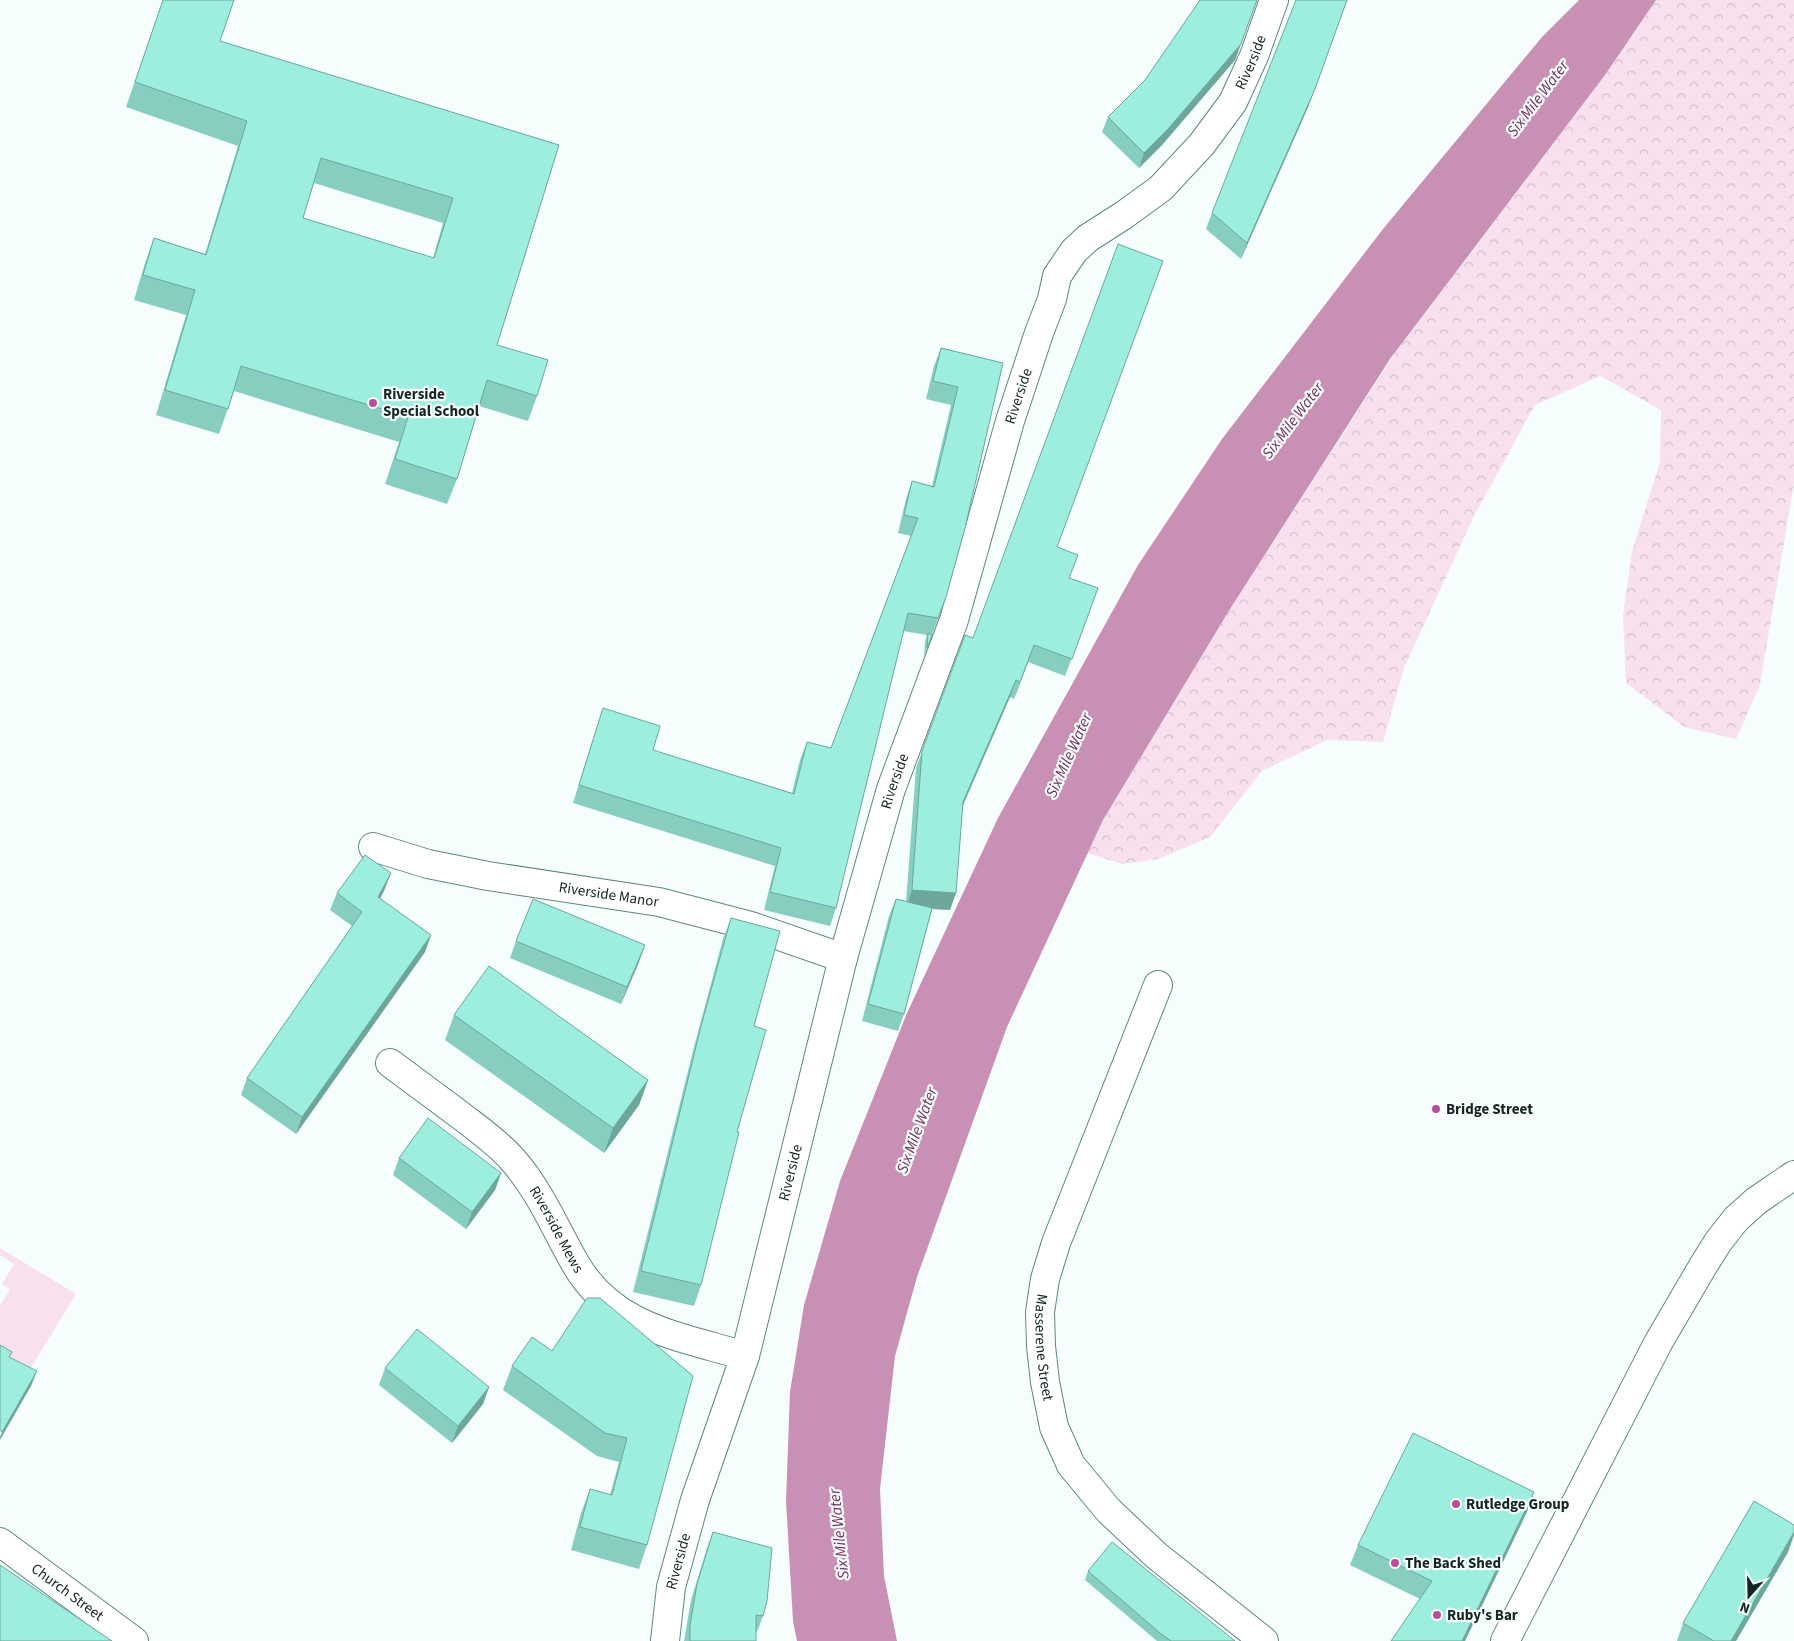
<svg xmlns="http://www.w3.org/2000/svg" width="1794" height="1641" viewBox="0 0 1794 1641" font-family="'Source Sans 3',sans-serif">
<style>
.grass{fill:#f8e0ef}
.forest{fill:url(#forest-crowns)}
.water{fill:#c990b6}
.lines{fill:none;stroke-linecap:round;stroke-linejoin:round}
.minor-casing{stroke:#5e877f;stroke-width:30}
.minor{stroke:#fff;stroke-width:28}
.wall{fill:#86cec0;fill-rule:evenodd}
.shaded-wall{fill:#6da79c}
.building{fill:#9cefdf;stroke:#6da79c;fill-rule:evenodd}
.poi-dot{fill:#c0499f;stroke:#f5fefc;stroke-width:2}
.labels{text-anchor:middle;stroke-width:4.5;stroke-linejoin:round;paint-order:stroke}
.street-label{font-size:15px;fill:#142522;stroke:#f5fefc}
.poi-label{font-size:15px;font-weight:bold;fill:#142522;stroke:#f5fefc;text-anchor:start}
.water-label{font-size:16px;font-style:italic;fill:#732f60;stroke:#f5fefc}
</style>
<defs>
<pattern id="forest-crowns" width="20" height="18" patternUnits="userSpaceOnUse" patternTransform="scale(1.25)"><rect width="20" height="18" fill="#f8e0ef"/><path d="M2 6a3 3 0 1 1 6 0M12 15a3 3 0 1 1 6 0" fill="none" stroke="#d4c0cd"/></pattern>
</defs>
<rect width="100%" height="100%" fill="#f5fefc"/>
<path class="grass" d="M0 1248 76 1294 29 1371 0 1354V1306L10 1289 2 1284 14 1264 0 1255Z"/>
<path class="forest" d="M1656 0H1794V483L1760 685 1736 739 1684 727 1626 683 1623 615 1632 551 1660 462 1661 410 1600 376 1535 405 1473 518 1404 668 1383 742 1327 740 1262 771 1210 837 1158 859 1122 864 1087 853 1103 820 1230 609 1397 350 1605 75Z"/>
<path class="water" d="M1579 0H1656L1605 75 1390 359 1230 609 1103 820 1007 1027 917 1277 895 1356 880 1489 884 1576 897 1641H797L793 1621 786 1501 790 1392 804 1305 840 1181 907 1013 998 818 1138 565 1222 439 1383 229 1542 37Z"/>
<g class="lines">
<defs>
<g id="minor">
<path id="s1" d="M373 847 428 864 488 876 659 902 751 926 843 958"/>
<path id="s2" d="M1158 985 1056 1243 1045 1279 1040 1312 1041 1346 1045 1382 1054 1427 1071 1465 1109 1511 1157 1556 1264 1641"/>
<path id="s3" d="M390 1063C413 1080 437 1098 460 1115 478 1129 497 1142 512 1159 539 1189 555 1228 575 1263 612 1328 679 1336 745 1356"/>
<path id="s4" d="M0 1542 134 1641"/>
<path id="s5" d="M665 1641 671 1587 695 1500 745 1356 843 958 891 789 954 620 1010 421 1039 333 1052 299 1057 276 1074 251 1088 238 1124 215 1161 188 1202 144 1233 102 1254 56 1274 0"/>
<path d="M1505 1641 1658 1343 1703 1266 1718 1242 1736 1219 1756 1201 1794 1175"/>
</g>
</defs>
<use href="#minor" class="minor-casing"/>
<use href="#minor" class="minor"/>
</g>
<g class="wall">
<path d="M163 0H234L220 41 559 145 497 345 537 396 528 421 479 406 457 479 447 504 385 484 399 442 234 391 219 434 156 415 186 315 134 300 145 263 154 238 205 254 238 146 126 107ZM314 183 443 223 433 258 303 218Z"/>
<path d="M1257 0 1235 60 1162 145 1139 168 1102 132 1108 117Z"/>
<path d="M1309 105 1241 259 1206 229 1212 213Z"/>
<path d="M941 348 1003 363 946 597 924 657 925 642 927 635 903 631 836 908 830 926 764 910 775 866 573 803 597 726 603 708 653 750 792 793 800 760 807 742 831 748 911 536 898 533 906 499 912 481 932 486 951 405 926 399 934 366Z"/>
<path d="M1057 547 1070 578 1098 588 1065 676 1028 662 1014 699 1010 697 963 805 950 910 932 909 904 1014 898 1031 862 1021 889 916 896 899 906 902 916 768 965 635 973 638Z"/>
<path d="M384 891 380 899 431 935 425 952 296 1134 241 1095 247 1078 352 926 330 910 337 893Z"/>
<path d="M731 918 754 1026 737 1132 701 1285 694 1306 633 1292 694 1047 723 939Z"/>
<path d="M516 941 639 962 621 1004 510 958Z"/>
<path d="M454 1015 648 1080 639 1105 604 1153 445 1040Z"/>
<path d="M399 1158 501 1173 495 1190 466 1229 393 1175Z"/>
<path d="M600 1298 647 1545 639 1569 571 1550 581 1513 590 1489 610 1495 619 1462 597 1456 503 1390 512 1366 552 1351Z"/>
<path d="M385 1368 489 1387 483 1404 452 1443 379 1385Z"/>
<path d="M1527 1512 1420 1599 1350 1565 1358 1545Z"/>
<path d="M713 1532 763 1616 757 1632H756V1641H684L691 1600 707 1548Z"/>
<path d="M1788 1552 1736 1641H1677L1683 1623Z"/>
<path d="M1088 1571 1235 1641H1157L1085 1580Z"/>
</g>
<g class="shaded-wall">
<path d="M1257 0 1235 60 1162 145 1139 168 1144 153Z"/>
<path d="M1347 0 1309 105 1241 259 1247 243Z"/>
<path d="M1034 645 1028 662 1014 699 1020 682Z"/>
<path d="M1016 680 1010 697 957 819 963 802Z"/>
<path d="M391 873 384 891 371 914 378 897Z"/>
<path d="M912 890 956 893 950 910 906 907Z"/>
<path d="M431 935 425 952 296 1134 302 1117Z"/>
<path d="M645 945 639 962 621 1004 627 987Z"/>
<path d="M648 1080 639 1105 604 1153 613 1128Z"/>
<path d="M501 1173 495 1190 466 1229 472 1212Z"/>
<path d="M37 1371 31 1386 0 1440V1437L2 1432Z"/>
<path d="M489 1387 483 1404 452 1443 458 1426Z"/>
<path d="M1534 1492 1527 1512 1465 1641H1462Z"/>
<path d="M1794 1532V1535L1788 1552 1736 1641H1731Z"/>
</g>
<g class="building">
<path d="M163 0H234L220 41 559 145 497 345 548 360 537 396 487 380 457 479 395 459 408 417 241 366 228 409 165 390 195 290 143 275 154 238 206 255 247 121 135 82ZM321 158 453 198 434 258 303 218Z"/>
<path d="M1200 0H1257L1241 44 1168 129 1144 153 1108 117 1145 80Z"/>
<path d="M1296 0H1347L1315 89 1247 243 1212 213Z"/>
<path d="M1118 244 1163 261 1057 547 1078 555 1069 578 1098 588 1072 659 1034 645 1020 682 1016 680 963 802 956 893 912 890 922 751 965 635 973 638Z"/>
<path d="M941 348 1003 363 965 528 946 597 938 618 908 613 836 908 770 892 781 848 579 785 603 708 660 726 653 750 794 794 807 742 831 748 918 518 904 515 912 481 934 487 958 387 933 381Z"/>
<path d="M928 633 932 635 927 648Z"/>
<path d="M365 855 391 873 378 897 431 935 302 1117 247 1078 362 912 337 893Z"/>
<path d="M533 899 645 945 627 987 516 941Z"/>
<path d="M896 899 932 908 904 1014 868 1004Z"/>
<path d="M731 918 780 931 754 1026 766 1030 737 1132H739L701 1285 641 1271 701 1026Z"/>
<path d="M489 966 648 1080 613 1128 454 1015Z"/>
<path d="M428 1118 501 1173 472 1212 399 1158Z"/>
<path d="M587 1298H600L693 1376 647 1545 580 1527 590 1489 612 1495 627 1438 605 1433 512 1366 532 1337 552 1351Z"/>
<path d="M417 1329 489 1387 458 1426 385 1368Z"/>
<path d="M0 1345 12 1352 9 1357 37 1371 2 1432 0 1430Z"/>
<path d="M1413 1433 1534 1492 1462 1641H1391L1432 1581 1358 1545Z"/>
<path d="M1754 1501 1794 1525V1532L1731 1641H1714L1683 1623Z"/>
<path d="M713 1532 772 1548 767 1601 763 1616 756 1615V1641H690V1625L697 1584Z"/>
<path d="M1112 1542 1235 1641H1171L1160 1633 1088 1571Z"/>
<path d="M0 1565 112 1641H0Z"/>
</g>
<g class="poi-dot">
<circle cx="373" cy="403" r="5"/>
<circle cx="1436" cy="1109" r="5"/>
<circle cx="1456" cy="1504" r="5"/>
<circle cx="1395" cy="1563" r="5"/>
<circle cx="1437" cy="1615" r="5"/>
</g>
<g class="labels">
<g class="street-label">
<text dy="5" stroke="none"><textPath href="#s5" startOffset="1716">Riverside</textPath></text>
<text dy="5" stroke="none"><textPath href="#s5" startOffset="1296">Riverside</textPath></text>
<text dy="5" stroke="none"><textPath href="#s5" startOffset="891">Riverside</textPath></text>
<text dy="5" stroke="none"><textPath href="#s1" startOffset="241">Riverside Manor</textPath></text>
<text dy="5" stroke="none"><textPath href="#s5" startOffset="486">Riverside</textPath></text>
<text dy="5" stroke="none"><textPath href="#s3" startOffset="239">Riverside Mews</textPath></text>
<text dy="5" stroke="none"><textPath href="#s2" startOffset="384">Masserene Street</textPath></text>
<text dy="5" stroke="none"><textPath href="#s5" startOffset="81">Riverside</textPath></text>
<text dy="5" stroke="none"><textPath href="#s4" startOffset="84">Church Street</textPath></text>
</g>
<g class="poi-label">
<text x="383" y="399">Riverside<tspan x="383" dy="17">Special School</tspan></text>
<text x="1446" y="1114">Bridge Street</text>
<text x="1466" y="1509">Rutledge Group</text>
<text x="1405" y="1568">The Back Shed</text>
<text x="1447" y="1620">Ruby's Bar</text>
</g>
<g class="water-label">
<text transform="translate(1537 98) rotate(-53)" y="6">Six Mile Water</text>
<text transform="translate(1292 420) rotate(-53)" y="6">Six Mile Water</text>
<text transform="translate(1068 755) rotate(-66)" y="6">Six Mile Water</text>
<text transform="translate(916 1130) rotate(-70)" y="6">Six Mile Water</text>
<text transform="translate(838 1534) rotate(-96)" y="6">Six Mile Water</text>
</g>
</g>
<g transform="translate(1749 1596) rotate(200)" stroke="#f5fefc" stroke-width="4" paint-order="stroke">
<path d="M0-4L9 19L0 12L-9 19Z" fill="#142522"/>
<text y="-8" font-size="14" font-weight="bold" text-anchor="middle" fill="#142522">N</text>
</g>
</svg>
